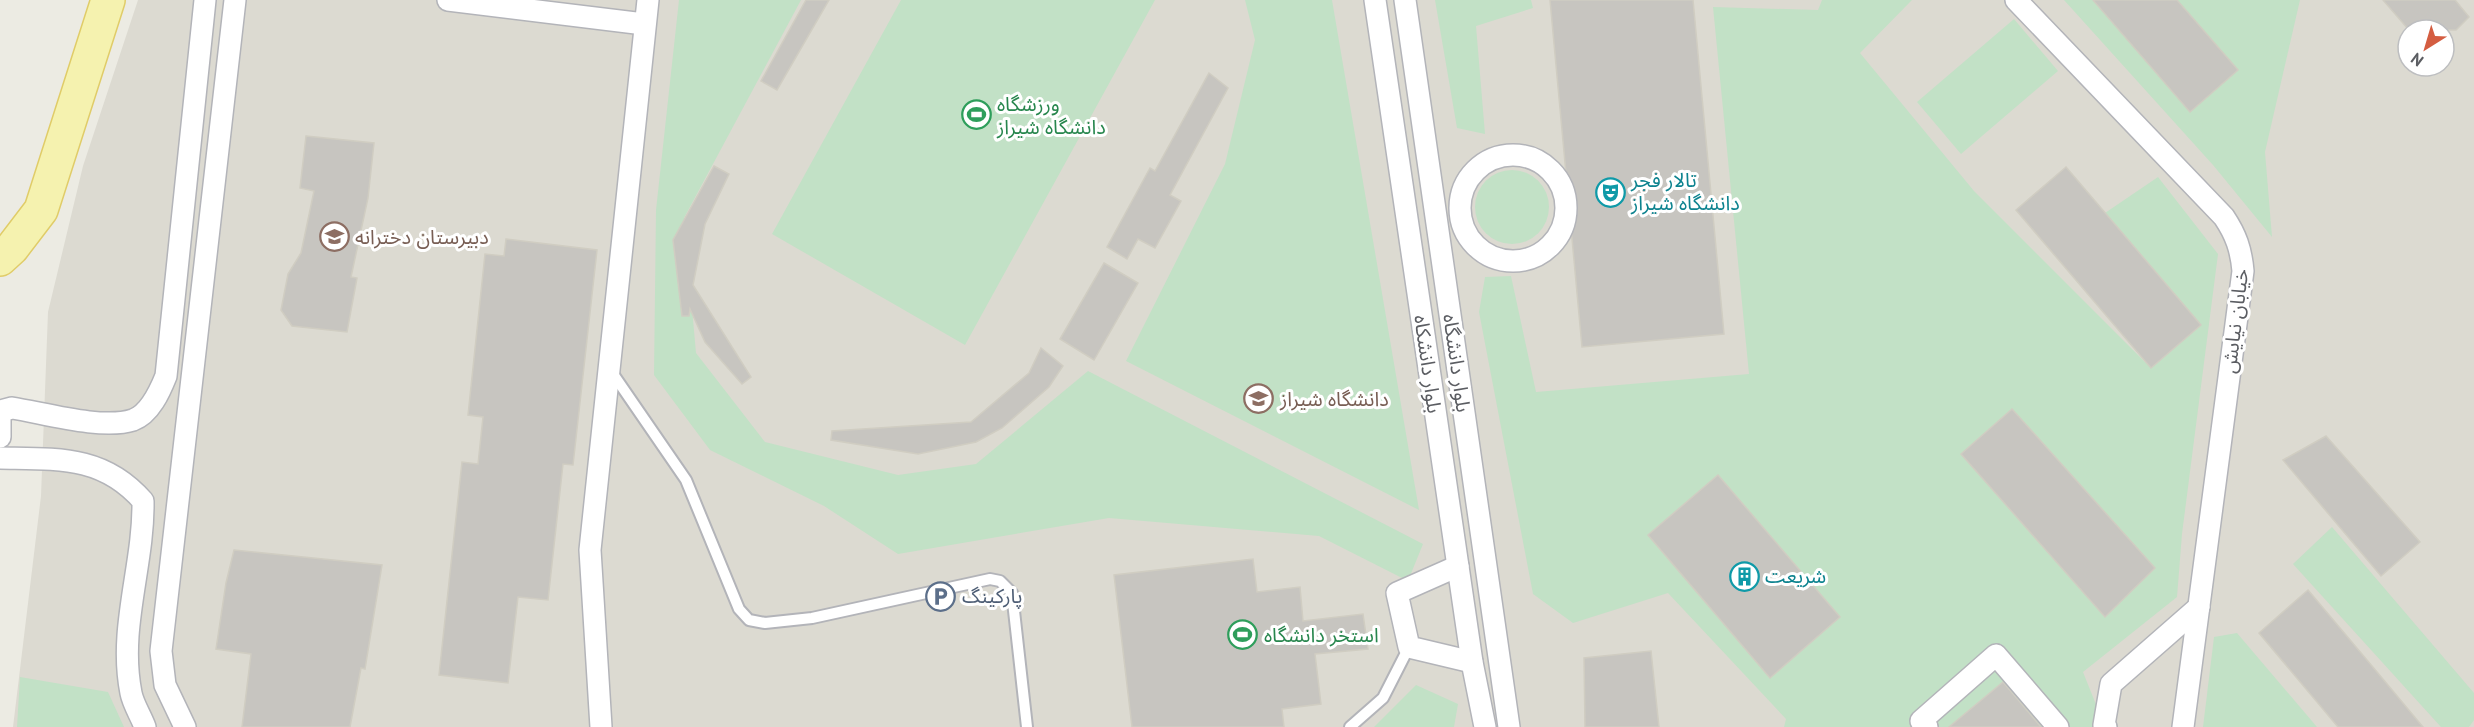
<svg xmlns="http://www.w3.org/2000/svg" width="2474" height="727" viewBox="0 0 2474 727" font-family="'PT Sans','Noto Sans Arabic',sans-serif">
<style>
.education{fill:#dcdad1;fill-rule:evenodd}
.green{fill:#c2e1c6}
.building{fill:#c7c5c0;stroke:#d0cdc2;stroke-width:1.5}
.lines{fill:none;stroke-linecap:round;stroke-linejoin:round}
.lane-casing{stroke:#b3b4b9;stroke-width:14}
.street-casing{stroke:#b3b4b9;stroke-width:24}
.primary-casing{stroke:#e0cc68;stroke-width:36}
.lane{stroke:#fff;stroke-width:10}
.street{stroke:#fff;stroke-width:21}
.primary{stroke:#f5f2af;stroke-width:33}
.labels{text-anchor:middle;stroke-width:6;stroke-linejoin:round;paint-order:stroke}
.leisure-label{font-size:20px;fill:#27864d;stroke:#fff;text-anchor:start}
.culture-label{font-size:20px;fill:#0d838f;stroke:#fff;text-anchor:start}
.education-label{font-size:20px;fill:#785e54;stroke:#fff;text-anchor:start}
.street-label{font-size:20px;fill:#5b5d62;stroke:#fff}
.service-label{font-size:20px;fill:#4e5e75;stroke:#fff;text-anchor:start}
</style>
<rect width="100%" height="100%" fill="#ecebe3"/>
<path class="education" d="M138 0H2474V727H13L41 496 48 312 83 166ZM2408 30H2444V66H2408Z"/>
<g class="green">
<path d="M679 0H801L684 218 696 353 765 442 898 475 976 464 1088 371 1423 544 1408 581 1319 536 1109 518 898 554 824 506 710 450 654 375 656 210Z"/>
<path d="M901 0H1155L965 345 772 234Z"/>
<path d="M1245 0H1332L1419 510 1126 361 1225 164 1255 40Z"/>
<path d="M1435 0H1531L1533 8 1476 26 1485 134 1457 128Z"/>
<path d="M1822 0H1912L1860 53 1974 191 2151 368 2201 325 2105 213 2158 177 2218 254 2182 534 2177 597 2083 672 2105 727H1784L1786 719 1668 593 1573 623 1533 594 1479 312 1485 277 1511 276 1536 392 1749 374 1713 7 1818 10Z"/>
<path d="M2064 0H2300L2265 152 2272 237 2213 165Z"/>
<path d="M2014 19 2058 71 1961 154 1917 102Z"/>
<circle cx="1512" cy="207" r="37"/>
<path d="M2332 527 2474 693V720L2469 727H2441L2293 564Z"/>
<path d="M2237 633 2317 727H2203L2214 637Z"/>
<path d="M20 677 108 692 124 727H17Z"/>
<path d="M1416 685 1458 704 1454 727H1374Z"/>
</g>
<g class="building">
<path d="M806 0H829L777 90 761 81Z"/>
<path d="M1550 0H1693L1724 334 1582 347Z"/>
<path d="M2093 0H2177L2238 70 2190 112Z"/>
<path d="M2383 0H2455L2469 17 2456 30H2409Z"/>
<path d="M1209 73 1228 88 1170 195 1181 201 1155 248 1138 239 1127 259 1107 247 1150 168 1155 171Z"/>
<path d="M306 136 374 143 368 198 351 277 357 278 347 332 292 326 281 310 288 274 301 253 314 191 300 188Z"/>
<path d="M714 166 729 174 705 224 693 285 751 377 742 384 705 342 690 309 689 316H682L673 240Z"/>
<path d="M2066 167 2201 325 2151 368 2016 210Z"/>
<path d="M506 239 597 250 573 465 563 464 548 600 518 597 508 683 439 675 462 462 478 464 483 417 468 415 485 254 504 256Z"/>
<path d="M1104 263 1138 283 1094 360 1060 339Z"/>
<path d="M1041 348 1063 366 1049 387 1002 428 976 442 918 454 831 440 832 431 971 422 1029 373Z"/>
<path d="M2012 409 2155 568 2105 617 1961 454Z"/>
<path d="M2326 436 2420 542 2381 576 2283 460Z"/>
<path d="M1718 475 1840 617 1770 678 1648 535Z"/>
<path d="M234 550 382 565 365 669 361 668 350 727H242L251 654 216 649 226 583Z"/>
<path d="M1253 559 1257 592 1300 587 1303 621 1363 614 1368 649 1315 654 1321 704 1282 709 1284 727H1132L1114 575Z"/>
<path d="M2308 590 2372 666 2423 727H2338L2259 633Z"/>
<path d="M1651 651 1659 727H1585L1584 658Z"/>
<path d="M2003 682 2041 727H1949Z"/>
</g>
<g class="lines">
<defs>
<g id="lane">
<path d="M611 371 686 480 739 609 749 620 765 623 812 618 990 579 1000 581 1012 593 1027 727"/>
<path d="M1350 727 1383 698 1409 647"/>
</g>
<g id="street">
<path d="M448 0 644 24"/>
<path d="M1375 0 1472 662 1485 727"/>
<path d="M1405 0 1509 727"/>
<path d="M2016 0 2224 217C2236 235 2241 249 2243 271L2183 727"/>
<circle cx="1513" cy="208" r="53"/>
<path d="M0 411 12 408C44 413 102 430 133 420 150 414 160 391 166 376L205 0"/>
<path d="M0 418V437"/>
<path d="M0 458C57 459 103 455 143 501 144 566 118 628 131 693 133 704 141 716 145 727"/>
<path d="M1458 566 1397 593 1409 647 1472 662"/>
<path d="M185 727 165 685 161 651 235 0"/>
<path d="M601 727 590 550 648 0"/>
<path d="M1927 727 1921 721 1996 655 2058 727"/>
<path d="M2106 727 2104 725 2111 684 2199 607"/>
</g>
<path id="primary" d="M0 259 12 248 41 210 108 0"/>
</defs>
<use href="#lane" class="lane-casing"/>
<use href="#street" class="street-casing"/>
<use href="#primary" class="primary-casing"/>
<use href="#lane" class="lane"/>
<use href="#street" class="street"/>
<use href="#primary" class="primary"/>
</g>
<defs>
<symbol id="stadium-ring" viewBox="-11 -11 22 22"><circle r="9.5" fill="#fff" stroke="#2e9e5b" stroke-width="1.5"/><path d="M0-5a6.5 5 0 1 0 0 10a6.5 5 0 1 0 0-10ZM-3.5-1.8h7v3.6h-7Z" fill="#2e9e5b"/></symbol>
<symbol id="theatre-ring" viewBox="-11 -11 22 22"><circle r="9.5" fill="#fff" stroke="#0f9aa8" stroke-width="1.5"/><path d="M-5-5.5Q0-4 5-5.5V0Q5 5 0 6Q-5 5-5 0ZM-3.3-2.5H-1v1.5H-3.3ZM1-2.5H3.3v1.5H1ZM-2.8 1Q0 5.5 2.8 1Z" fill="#0f9aa8"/></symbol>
<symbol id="school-ring" viewBox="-11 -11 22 22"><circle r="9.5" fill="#fff" stroke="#8d6e63" stroke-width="1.5"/><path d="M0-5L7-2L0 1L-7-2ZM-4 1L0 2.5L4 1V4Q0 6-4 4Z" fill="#8d6e63"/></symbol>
<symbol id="university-ring" viewBox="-11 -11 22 22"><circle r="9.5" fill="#fff" stroke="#8d6e63" stroke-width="1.5"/><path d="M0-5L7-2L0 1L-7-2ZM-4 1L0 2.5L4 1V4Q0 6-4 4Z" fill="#8d6e63"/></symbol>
<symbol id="building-ring" viewBox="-11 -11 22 22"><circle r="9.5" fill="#fff" stroke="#0f9aa8" stroke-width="1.5"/><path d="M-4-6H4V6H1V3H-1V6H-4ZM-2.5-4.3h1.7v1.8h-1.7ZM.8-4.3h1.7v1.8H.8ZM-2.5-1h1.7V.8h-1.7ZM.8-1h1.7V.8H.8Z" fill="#0f9aa8"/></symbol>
<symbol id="parking-ring" viewBox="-11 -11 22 22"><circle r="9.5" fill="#fff" stroke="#5c6f8a" stroke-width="1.5"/><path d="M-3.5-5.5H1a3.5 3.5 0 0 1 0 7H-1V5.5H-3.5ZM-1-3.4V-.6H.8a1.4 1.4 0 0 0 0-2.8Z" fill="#5c6f8a"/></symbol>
</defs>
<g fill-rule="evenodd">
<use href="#stadium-ring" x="960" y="98" width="33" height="33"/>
<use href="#theatre-ring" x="1594" y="176" width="33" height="33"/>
<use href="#school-ring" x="318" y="220" width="33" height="33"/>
<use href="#university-ring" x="1242" y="382" width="33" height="33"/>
<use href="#building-ring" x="1728" y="560" width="33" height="33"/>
<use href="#parking-ring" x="924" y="580" width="33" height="33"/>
<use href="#stadium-ring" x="1226" y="618" width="33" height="33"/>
</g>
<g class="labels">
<g class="leisure-label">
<text x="997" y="111">ورزشگاه<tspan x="997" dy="23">دانشگاه شیراز</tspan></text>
<text x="1264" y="642">استخر دانشگاه</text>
</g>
<g class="culture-label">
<text x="1631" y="187">تالار فجر<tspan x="1631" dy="23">دانشگاه شیراز</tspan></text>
<text x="1765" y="583">شریعت</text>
</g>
<g class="education-label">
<text x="355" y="244">دبیرستان دخترانه</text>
<text x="1280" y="406">دانشگاه شیراز</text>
</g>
<g class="street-label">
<text transform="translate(2235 321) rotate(-83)" y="7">خیابان نیایش</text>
<text transform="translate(1457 363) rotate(82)" y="7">بلوار دانشگاه</text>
<text transform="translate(1428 364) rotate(82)" y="7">بلوار دانشکاه</text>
</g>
<g class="service-label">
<text x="962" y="603">پارکینگ</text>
</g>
</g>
<g transform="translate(2426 48) rotate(217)"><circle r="28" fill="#ffffff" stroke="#bdbec0" stroke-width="1.5"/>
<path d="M0-4.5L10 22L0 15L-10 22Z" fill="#d45d41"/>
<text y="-9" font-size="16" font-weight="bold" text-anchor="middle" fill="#5b5d62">N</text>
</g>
</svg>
